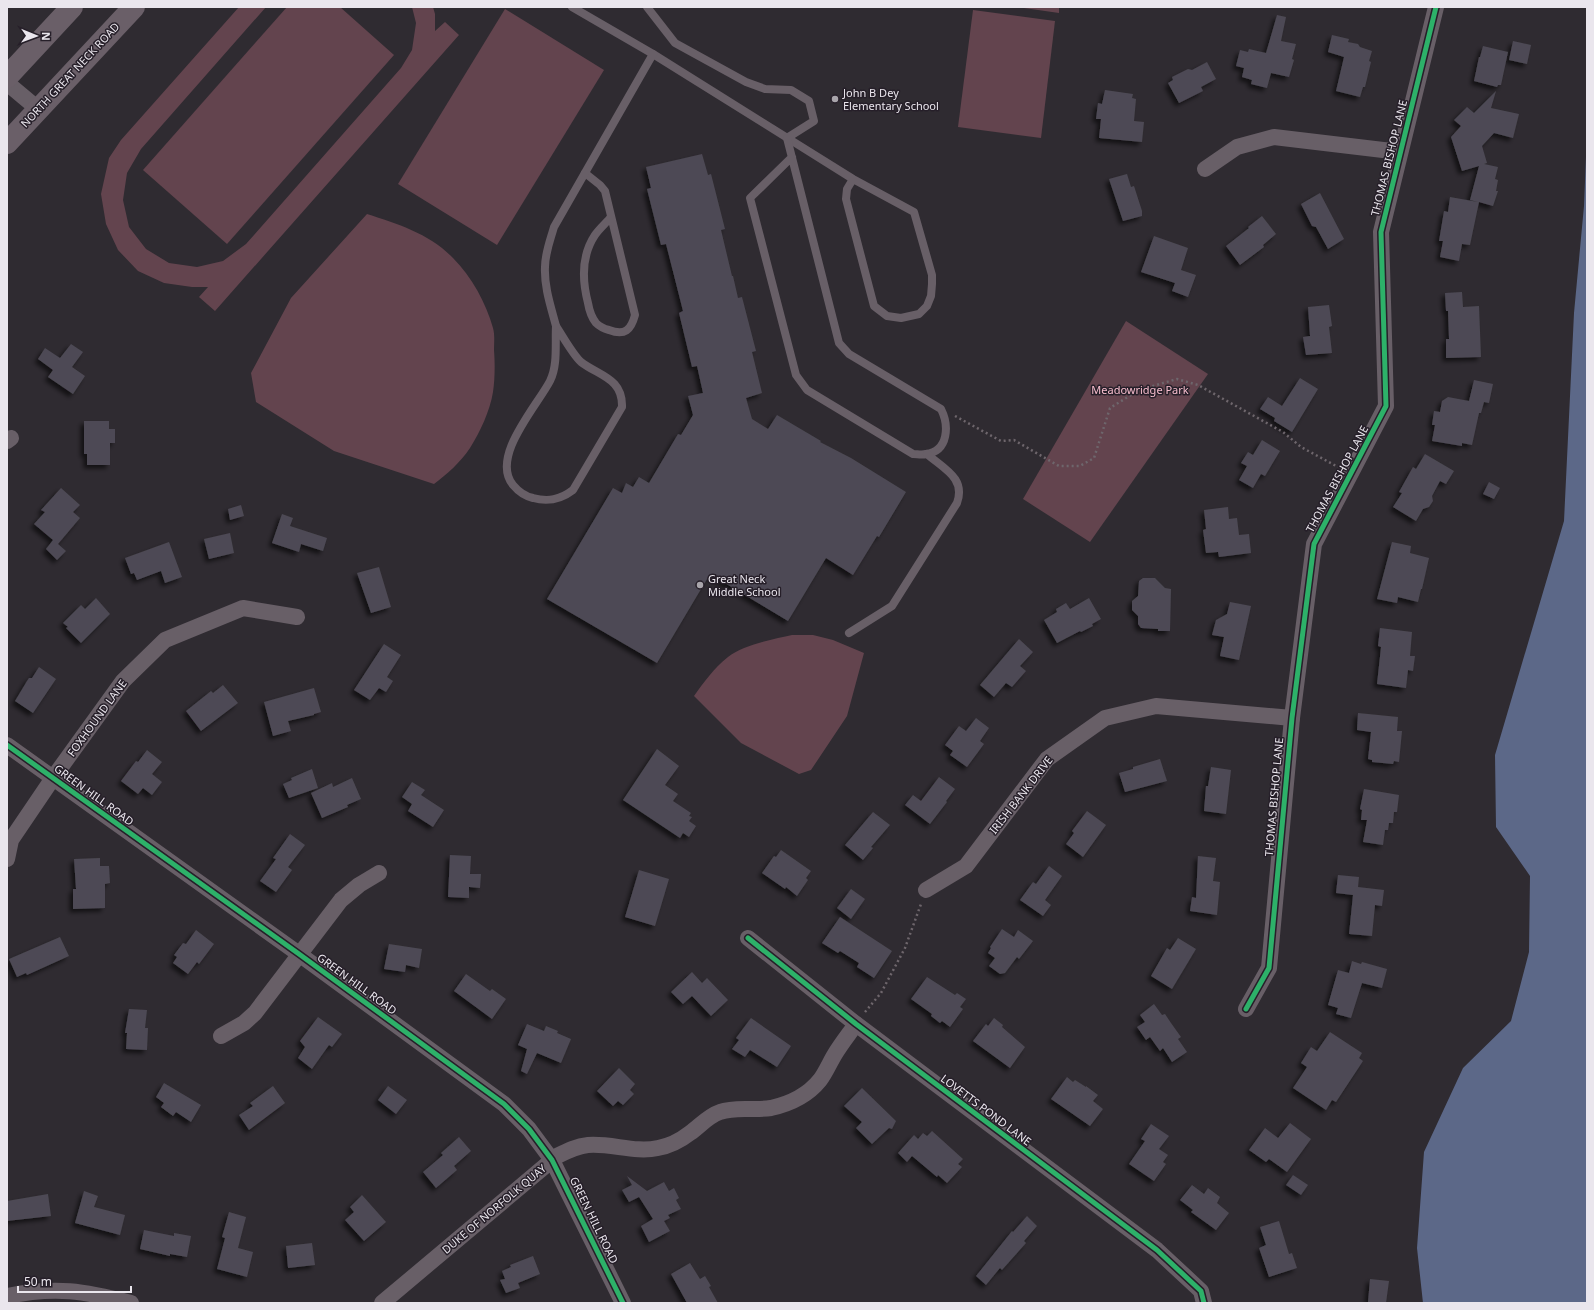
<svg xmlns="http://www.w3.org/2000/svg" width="1594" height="1310" viewBox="0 0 1594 1310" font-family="'Noto Sans',sans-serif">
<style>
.green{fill:#63444e}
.water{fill:#5c6888}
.building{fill:#4d4a54;filter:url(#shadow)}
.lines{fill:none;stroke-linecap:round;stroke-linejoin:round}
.path{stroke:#6e666c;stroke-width:2.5;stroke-dasharray:2 3;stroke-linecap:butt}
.lane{stroke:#685f67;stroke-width:8}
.street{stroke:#685f67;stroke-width:16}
.primary{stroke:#6a5f68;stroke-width:22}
.cycleway-casing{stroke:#261f29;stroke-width:8}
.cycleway{stroke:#2db169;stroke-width:5}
.poi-dot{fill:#a9a5ab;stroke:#261f29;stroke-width:1.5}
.labels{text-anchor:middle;stroke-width:3;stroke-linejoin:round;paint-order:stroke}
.street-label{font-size:11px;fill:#eae6ed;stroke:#261f29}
.poi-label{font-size:11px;fill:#eae6ed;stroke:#261f29;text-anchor:start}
.park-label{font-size:11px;fill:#f8bece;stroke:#261f29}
</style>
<defs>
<filter id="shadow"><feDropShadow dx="-3.5" dy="3.5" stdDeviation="2" flood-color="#0009"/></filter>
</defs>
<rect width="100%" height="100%" fill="#2f2b31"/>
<g class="green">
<path d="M239 7H266L141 149 127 173 123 200 129 227 146 249 169 263 197 267 223 261 246 244 401 68 412 50 416 23 412 7H433L435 14V31L445 22 459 35 215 311 199 297 208 287H192L164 283 138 271 118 250 106 224 101 194 109 158 121 140Z"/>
<path d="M287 7H340L394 55 227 244 143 170Z"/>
<path d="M1017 7H1059V13Z"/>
<path d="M505 9 604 70 497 245 398 184Z"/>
<path d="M973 10 1055 21 1041 138 958 127Z"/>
<path d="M367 214C398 224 430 234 453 258 472 277 486 303 493 328 495 335 494 343 494 350 495 363 495 379 493 392 490 411 480 432 470 448 460 463 447 474 434 484L334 451 256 402 251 373 291 298Z"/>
<path d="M1126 321 1208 374 1090 542 1023 499Z"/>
<path d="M792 635H813L833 640 864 653 847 716 811 770 799 774 741 743 694 696C704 682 714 668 728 657 743 645 774 639 792 635Z"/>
</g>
<path class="water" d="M1587 155V1303H1423L1417 1248 1424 1152 1463 1068 1511 1021 1529 952 1530 876 1496 827 1495 755 1564 521 1574 313 1584 206 1586 157Z"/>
<g class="building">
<path d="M1277 15 1286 17 1281 41 1296 44 1292 59 1294 60 1289 77 1271 73 1267 88 1251 84 1252 80 1242 77 1244 68 1236 66 1240 50 1248 52 1249 49 1266 53Z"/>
<path d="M1332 35 1349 39 1348 42 1358 44 1360 47 1372 51 1369 61 1371 62 1365 87H1363L1360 97 1336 91 1344 57 1328 52Z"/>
<path d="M1513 41 1531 45 1527 64 1509 60Z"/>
<path d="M1483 46 1508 52 1501 85H1498L1497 87 1474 81 1479 57H1480Z"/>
<path d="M1207 62 1216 79 1201 87 1203 91 1179 103 1168 83 1173 80 1172 77 1188 69 1192 70Z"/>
<path d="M1105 90 1133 94 1132 98 1136 99 1134 121 1144 122 1142 142 1099 138 1101 119H1096L1098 103 1102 104Z"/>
<path d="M1496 91 1491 108 1519 114 1513 138 1494 133 1482 146 1487 163 1484 164 1498 167 1495 179 1498 180 1496 191H1498L1493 206 1479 202 1470 245 1462 244 1459 261 1440 257 1443 241H1439L1444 211 1448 212 1450 197 1478 202 1470 200 1479 166 1462 171 1451 137 1461 126 1454 120 1467 107 1474 113Z"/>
<path d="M702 154 708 175 711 174 725 229 721 230 732 276H733L738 298 742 297 756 351 752 352 762 393 746 398 752 419 768 429 777 415 821 441 820 442 851 458 906 492 879 537 877 536 853 575 826 558 788 621 710 574 657 663 547 599 613 488 622 493 626 483 633 487 639 477 649 483 678 434 681 435 693 415 688 396 703 393 697 366 692 367 679 313 683 311 666 244 661 245 647 189 651 188 646 167Z"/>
<path d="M1127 174 1131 187 1134 186 1142 211V216L1123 221 1109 179Z"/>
<path d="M1320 193 1344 239 1328 249 1316 227 1312 226 1301 204Z"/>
<path d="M1262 216 1276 234 1263 245 1264 247 1240 265 1226 246 1249 228 1248 227Z"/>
<path d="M1154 236 1188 248 1181 270 1196 275 1188 297 1172 291 1175 283 1141 272Z"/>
<path d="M1462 292 1463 307 1479 306 1481 357 1446 358V339H1449L1448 311H1446L1445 293Z"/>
<path d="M1329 305 1332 326 1329 327 1332 353 1306 355 1303 337 1310 336 1308 307Z"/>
<path d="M71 344 83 352 72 367 85 376 73 394 48 377 53 370 38 359 45 348 60 358Z"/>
<path d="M1300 378 1318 389 1292 432 1274 421 1275 418 1260 409 1268 397 1282 406Z"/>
<path d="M1474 380 1493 384 1489 403 1484 402 1481 413H1479L1472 445 1462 443V446L1432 441 1435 425H1432L1434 411 1440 412 1442 401 1448 397 1469 401Z"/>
<path d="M84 421H109V429H115V443H110V465H87V454H84Z"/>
<path d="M1262 440 1280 451 1265 476 1261 474 1253 488 1239 480 1247 466 1241 463 1248 452 1253 455Z"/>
<path d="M1425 454 1454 471 1446 484 1440 481 1432 496 1433 501 1429 507 1423 509 1416 521 1393 507 1402 493 1399 492 1413 467 1416 469Z"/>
<path d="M1489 482 1500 488 1494 499 1483 494Z"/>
<path d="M61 488 80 505 73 512 80 518 58 544 66 551 57 560 46 549 53 540 34 524 45 512 41 510Z"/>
<path d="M241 505 244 516 230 520 228 509Z"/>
<path d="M1228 507 1229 519 1237 518 1239 535 1249 534 1251 553 1219 557 1218 552 1206 553 1203 530 1206 529 1204 510Z"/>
<path d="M282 514 293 518 290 526 327 538 323 551 301 544 299 552 272 543Z"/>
<path d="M230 533 234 553 209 559 204 539Z"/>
<path d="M169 542 182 577 165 583 161 571 137 580 134 573 131 574 125 558Z"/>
<path d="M1392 542 1411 546 1410 553 1429 558 1422 589H1421L1418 602 1398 597 1397 603 1377 599Z"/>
<path d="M379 567 391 607 371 613 357 573Z"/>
<path d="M1143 578H1155L1165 588 1171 589 1170 631H1158V629L1141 628 1138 624V616L1132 610V601L1138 596 1139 581Z"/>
<path d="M96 598 110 614 81 643 66 628 68 627 63 623 81 605 85 609Z"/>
<path d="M1089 598 1101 619 1092 624 1093 626 1081 632 1080 631 1057 643 1044 620 1057 612 1056 609 1066 603 1070 609Z"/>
<path d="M1230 602 1251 606 1239 660 1220 656 1224 637 1212 635 1216 620 1227 614Z"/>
<path d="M1380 628 1412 632 1410 656H1415L1413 671 1408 670 1406 688 1377 684 1381 647 1378 646Z"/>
<path d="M1019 639 1033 652 1020 666 1026 671 1012 687 1006 683 994 697 980 685Z"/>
<path d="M384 644 401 655 387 677 393 681 386 692 379 688 370 700 354 690Z"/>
<path d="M39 667 56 679 33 713 15 701 27 681 29 678H32Z"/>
<path d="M223 685 238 703 201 731 186 711 211 691 213 693Z"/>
<path d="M314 688 321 712 314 714V715L288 721 291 731 273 736 264 702Z"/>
<path d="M1358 713 1398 717 1397 731H1402L1399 762 1394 761 1393 764 1372 762V760L1368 759 1371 732 1357 730Z"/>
<path d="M976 718 989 728 980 741 984 744 967 767 950 755 953 751 945 745 959 726 966 731Z"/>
<path d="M657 749 679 766 665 785 678 794 673 801 691 813 689 816 692 817 689 821 696 826 689 837 683 833 680 838 623 800Z"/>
<path d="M147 750 162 762 152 774 162 782 152 795 143 788 138 794 121 781 136 761 138 762Z"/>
<path d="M1160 759 1167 781 1125 792 1119 773 1133 769V767Z"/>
<path d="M1211 767 1231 770 1226 814 1204 811 1206 786H1208Z"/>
<path d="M312 769 318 788 289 798 283 784 292 780 291 778Z"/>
<path d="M939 777 955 789 946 801 947 802 930 824 905 805 913 795 921 801Z"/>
<path d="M352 778 361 799 347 805 348 807 322 818 311 793 332 783 333 787Z"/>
<path d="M412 782 425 790 421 795 444 810 433 827 408 811 412 804 402 797Z"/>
<path d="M1364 789 1399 795 1397 812H1394L1393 823H1389L1388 830H1385L1383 845 1363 842 1367 820H1361L1362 810 1360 809Z"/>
<path d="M1087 811 1106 825 1083 857 1066 844 1074 833 1072 831Z"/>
<path d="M873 812 890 825 871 847 873 848 863 860 845 845Z"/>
<path d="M290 834 305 845 288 867 292 870 276 892 260 881 276 859 273 858Z"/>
<path d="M781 850 811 871 806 878 808 880 797 896 786 887 785 889 762 873 774 856 776 857Z"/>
<path d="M450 855 471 856 470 874H481L480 888 469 887V898L448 897Z"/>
<path d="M1198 856 1216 858 1213 881 1220 882 1217 915 1190 911 1192 897 1196 898Z"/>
<path d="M100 858V866H109L110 883 105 884V908L73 909V889H76L74 859Z"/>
<path d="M1049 866 1062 876 1045 900 1051 905 1043 916 1020 900 1033 882 1036 884Z"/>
<path d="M639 870 669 879 655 926 625 917Z"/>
<path d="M1338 875 1359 877 1358 887 1384 890 1382 906 1375 905 1372 936 1349 934 1353 895 1336 893Z"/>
<path d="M851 889 865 899 851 919 837 908Z"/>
<path d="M840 917 892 951 874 978 857 967 859 963 840 951 838 953 822 943Z"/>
<path d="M1002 929 1014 937 1018 930 1033 941 1019 959 1017 957 1005 973 1000 974 989 966 995 958 988 953 991 948 990 947Z"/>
<path d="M196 930 214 944 199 964 197 962 188 974 173 963 177 957 174 955 183 943 186 944Z"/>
<path d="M60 937 69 956 27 975 26 973 17 977 9 959Z"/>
<path d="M1178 938 1196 949 1172 989 1151 976 1167 948 1170 950Z"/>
<path d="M389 944 422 949 419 968 406 965 405 972 384 969Z"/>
<path d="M1352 961 1361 964 1362 962 1387 969 1382 988 1362 983 1351 1018 1336 1014 1338 1008 1328 1005 1338 970 1349 973Z"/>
<path d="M692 972 702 983 707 978 728 1000 711 1016 692 996 683 1004 671 992Z"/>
<path d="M466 974 490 991 492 989 506 999 492 1019 454 991Z"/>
<path d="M927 977 955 995 957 993 966 999 960 1007 963 1009 950 1027 942 1021 940 1023 931 1016 932 1014 911 999Z"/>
<path d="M1154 1004 1162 1015 1165 1014 1171 1023 1181 1037 1178 1039 1187 1052 1172 1062 1163 1048 1160 1051 1150 1037 1146 1040 1137 1027 1145 1022 1140 1015Z"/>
<path d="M129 1009 147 1010 145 1028H148L147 1050 126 1049 127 1033H125Z"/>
<path d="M318 1017 342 1034 332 1047 329 1045 312 1069 298 1058 305 1047 300 1041Z"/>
<path d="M751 1018 791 1046 777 1067 750 1050 745 1057 732 1049 739 1040 736 1038Z"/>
<path d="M994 1018 1003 1025 1002 1027 1025 1047 1010 1068 973 1041 986 1024 988 1026Z"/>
<path d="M527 1024 544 1031 546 1026 558 1031 557 1033 571 1039 561 1063 537 1053 527 1074 521 1071 527 1049 518 1045Z"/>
<path d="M1330 1032 1362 1053 1359 1058 1363 1061 1336 1102 1332 1100 1326 1110 1293 1088 1307 1067 1301 1063 1311 1047 1317 1051Z"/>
<path d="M619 1068 635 1084 630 1090 634 1094 623 1105 618 1101 613 1106 597 1091Z"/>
<path d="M1067 1077 1073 1082 1075 1080 1086 1087V1086L1098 1095 1093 1101 1103 1109 1090 1126 1051 1099Z"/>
<path d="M164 1083 201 1105 191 1122 176 1112 173 1116 161 1107 164 1103 156 1097Z"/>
<path d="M273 1086 285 1103 249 1130 239 1115 253 1106 250 1103Z"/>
<path d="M388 1086 407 1100 396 1114 378 1100Z"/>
<path d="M862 1088 896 1121 892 1129 889 1128 872 1144 856 1128 862 1122 844 1106Z"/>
<path d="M1290 1123 1311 1139 1287 1172 1269 1159 1266 1162 1249 1150 1265 1128 1278 1138Z"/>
<path d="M1151 1124 1169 1136 1159 1149 1168 1155 1163 1162 1166 1164 1154 1181 1129 1164 1145 1141 1141 1139Z"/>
<path d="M932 1131 963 1159 958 1164 962 1167 947 1183 938 1175 937 1177 912 1156 907 1162 898 1153 914 1135 918 1139 923 1133 927 1136Z"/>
<path d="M459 1137 471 1151 454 1166 457 1170 436 1188 423 1172 443 1155 441 1153Z"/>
<path d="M1293 1175 1308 1185 1301 1195 1286 1185Z"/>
<path d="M627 1176 647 1191 664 1182 669 1191 674 1188 679 1198 676 1200 681 1209 668 1215 670 1218 664 1221 670 1231 649 1242 641 1226 653 1219 639 1197 629 1202 622 1190 632 1185Z"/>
<path d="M1192 1185 1204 1194 1208 1188 1220 1197 1217 1203 1229 1213 1216 1230 1191 1212 1193 1210 1180 1200Z"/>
<path d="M84 1191 98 1196 94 1207 125 1215 120 1235 75 1223Z"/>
<path d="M48 1194 51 1216 7 1221V1201Z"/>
<path d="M362 1195 386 1222 364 1241 345 1220 354 1212 350 1207Z"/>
<path d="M229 1212 246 1217 238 1248 253 1252 247 1277 217 1269 225 1238 222 1237Z"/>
<path d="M1027 1216 1037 1226 1024 1241 1026 1243 1002 1270 1000 1268 986 1285 976 1276 1012 1231 1013 1232Z"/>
<path d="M1279 1221 1289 1254 1292 1253 1297 1268 1269 1277 1259 1248 1266 1245 1260 1227Z"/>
<path d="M144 1230 174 1236V1233L191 1236 187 1257 170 1254V1256L140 1249Z"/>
<path d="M312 1243 315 1265 288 1268 286 1246Z"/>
<path d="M533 1256 540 1274 518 1283 520 1288 506 1293 500 1280 505 1279 502 1271 511 1267 510 1265Z"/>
<path d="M690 1263 700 1279 705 1276 711 1286 709 1287 718 1303H687L671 1274Z"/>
<path d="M1370 1279 1389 1281 1386 1303 1368 1302Z"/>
</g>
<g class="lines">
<g class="path">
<path d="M955 416 1001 441 1014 440 1059 466H1080L1094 458 1110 408 1139 390 1177 379 1198 385 1283 432 1301 447 1338 467"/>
<path d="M865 1012 881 993 905 948 921 904"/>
</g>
<g class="lane">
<path d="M572 7 653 54 853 179 914 212 932 275V284L931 296 927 306 919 314 901 318 887 316 874 306 846 199 847 189 853 179"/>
<path d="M647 7 675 43 746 82 765 89 791 90 809 101 814 121 787 138 839 343 849 354 941 409C949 425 949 451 926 454 922 455 917 454 913 454L807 390 796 375 750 198 792 157"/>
<path d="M585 173 600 185 605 191 635 315C631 330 625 336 609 330 605 329 599 326 596 323 592 318 589 309 588 303 582 280 581 256 595 235 599 229 606 223 611 217"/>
<path d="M556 326C562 335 573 355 581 362 599 376 623 378 622 407L573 490C560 500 548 502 533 498 524 496 518 491 513 485 490 457 537 406 550 381 558 365 555 344 556 326Z"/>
<path d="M556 326C551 307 544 287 545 267 545 253 550 241 554 227L653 54"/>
<path d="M849 633 892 606 957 503C966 478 944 469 927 454"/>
</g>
<g class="street">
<path d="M7 83 38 109"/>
<path d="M1205 169 1237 147 1274 137 1400 152"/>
<path d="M7 441 11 438"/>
<path d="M7 745 299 954 504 1104 529 1129 552 1160 623 1303"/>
<path d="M7 859 11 840 53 778 123 681 165 640 243 608 297 617"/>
<path d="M926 890 966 866 1047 759 1105 718 1156 706 1292 718"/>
<path d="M748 938 856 1024 1157 1250 1201 1291 1204 1303"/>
<path d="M1246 1009 1269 968 1292 718 1314 544 1386 406 1381 232 1436 7"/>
<path d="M221 1036 244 1023 255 1013 341 900 359 885 379 873"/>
<path d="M7 1296C56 1286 84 1291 131 1303"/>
<path d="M382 1303 557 1156C567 1151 577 1146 588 1145 611 1143 635 1153 658 1148 669 1146 681 1140 690 1133 700 1126 708 1116 720 1112 736 1106 754 1111 771 1108 789 1104 808 1095 820 1080 826 1072 830 1062 835 1054 841 1044 849 1034 856 1024"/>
</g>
<g class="primary">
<path d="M7 77 72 7"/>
<path d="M7 143 134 7"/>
</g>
<defs>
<g id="cycleway">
<path d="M7 745 299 954 504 1104 529 1129 552 1160 623 1303"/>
<path d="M748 938 856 1024 1157 1250 1201 1291 1204 1303"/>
<path d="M1246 1009 1269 968 1292 718 1314 544 1386 406 1381 232 1436 7"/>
</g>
</defs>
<use href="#cycleway" class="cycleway-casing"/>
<use href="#cycleway" class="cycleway"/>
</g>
<g class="poi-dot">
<circle cx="835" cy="99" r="4"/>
<circle cx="700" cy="585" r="4"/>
</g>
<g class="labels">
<g class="street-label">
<text transform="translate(70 75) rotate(-47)" y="4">NORTH GREAT NECK ROAD</text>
<text transform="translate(1389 158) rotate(-76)" y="4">THOMAS BISHOP LANE</text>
<text transform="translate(1337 479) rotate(-62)" y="4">THOMAS BISHOP LANE</text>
<text transform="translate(97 718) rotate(-54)" y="4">FOXHOUND LANE</text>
<text transform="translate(94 795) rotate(36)" y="4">GREEN HILL ROAD</text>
<text transform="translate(1021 795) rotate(-52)" y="4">IRISH BANK DRIVE</text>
<text transform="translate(1274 797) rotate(-85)" y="4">THOMAS BISHOP LANE</text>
<text transform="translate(357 984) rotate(36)" y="4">GREEN HILL ROAD</text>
<text transform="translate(986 1110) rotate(37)" y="4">LOVETTS POND LANE</text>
<text transform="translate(494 1209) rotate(-40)" y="4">DUKE OF NORFOLK QUAY</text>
<text transform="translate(594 1220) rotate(64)" y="4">GREEN HILL ROAD</text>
</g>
<g class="poi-label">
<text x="843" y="97">John B Dey<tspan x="843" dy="13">Elementary School</tspan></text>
<text x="708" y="583">Great Neck<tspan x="708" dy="13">Middle School</tspan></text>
</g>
<g class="park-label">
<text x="1140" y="394">Meadowridge Park</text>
</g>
</g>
<rect width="1594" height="1310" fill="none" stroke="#eae6ed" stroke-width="16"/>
<g transform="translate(36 36) rotate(91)" stroke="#261f29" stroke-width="3" paint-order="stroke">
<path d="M0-3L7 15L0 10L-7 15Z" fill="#eae6ed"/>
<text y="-6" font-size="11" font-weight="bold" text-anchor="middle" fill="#eae6ed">N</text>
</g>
<path d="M18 1286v6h113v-6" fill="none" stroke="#eae6ed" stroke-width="2"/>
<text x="24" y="1286" font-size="12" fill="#eae6ed" stroke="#261f29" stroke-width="3" paint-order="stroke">50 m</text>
</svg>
